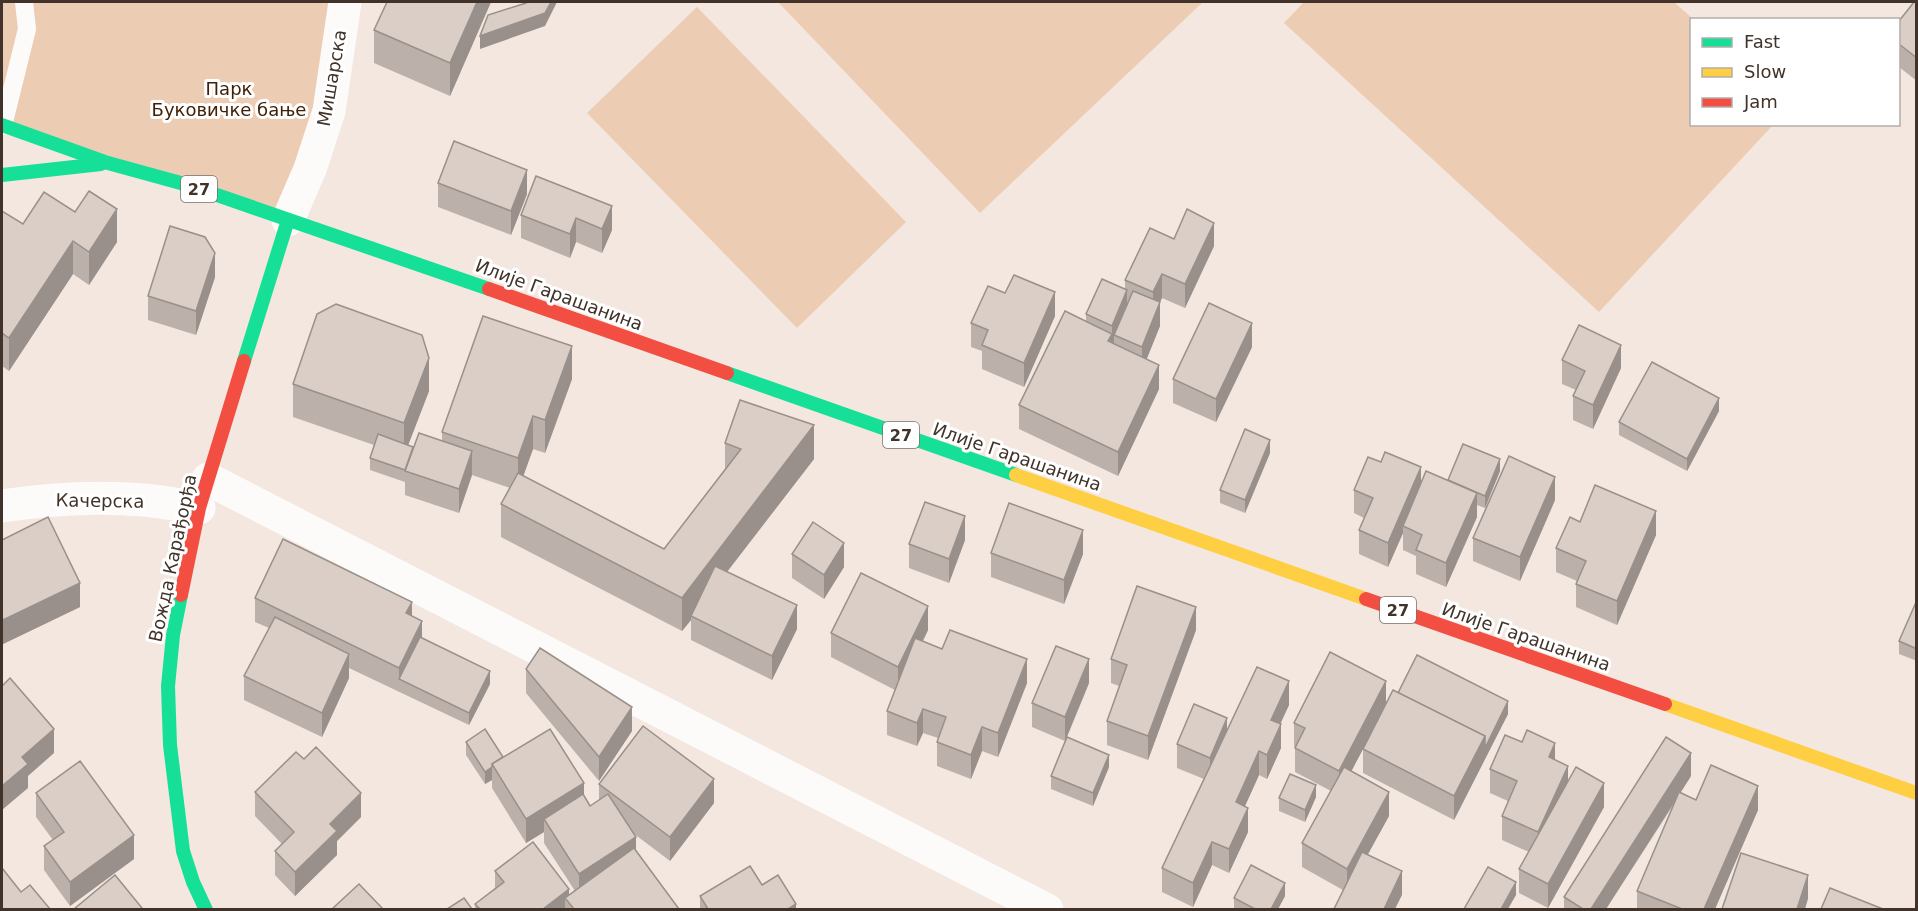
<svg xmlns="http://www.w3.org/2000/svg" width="1918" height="911" viewBox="0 0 1918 911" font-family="'DejaVu Sans',sans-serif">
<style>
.green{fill:#edccb4}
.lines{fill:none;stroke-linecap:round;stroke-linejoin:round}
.lane{stroke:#fdfbfa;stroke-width:18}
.street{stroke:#fdfbfa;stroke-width:33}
.fast{stroke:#16e098;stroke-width:14}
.slow{stroke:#ffcf43;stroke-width:14}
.jam{stroke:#f24e42;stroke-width:14}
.wall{fill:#bbb1aa}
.shaded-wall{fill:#99908b}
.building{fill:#dacec6;stroke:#99908b;stroke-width:1.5}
.labels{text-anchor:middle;stroke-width:6;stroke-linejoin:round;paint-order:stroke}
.shield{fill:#fff;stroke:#7a706a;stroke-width:1.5}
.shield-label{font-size:16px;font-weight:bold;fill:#41332a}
.street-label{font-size:18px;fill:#41332a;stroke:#fff}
.park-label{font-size:18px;fill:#3f2107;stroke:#fff}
</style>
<rect width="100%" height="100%" fill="#f3e7df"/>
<g class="green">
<path d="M2 2H343L288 220 2 131Z"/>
<path d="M778 2H1203L980 213Z"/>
<path d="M1304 2H1674L1693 19 1692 20V124L1773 125 1599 312 1284 23Z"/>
<path d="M697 7 906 222 797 328 587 113Z"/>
</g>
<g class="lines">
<path class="lane" d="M3 126 27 29 24 2"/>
<g class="street">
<path d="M288 220 310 169 329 111 345 2"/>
<path d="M208 479 1047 910"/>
<path d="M2 506C48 499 97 496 144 500 163 502 181 505 199 508"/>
</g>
<g class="fast">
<path d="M2 125 108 163 188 185 489 289"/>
<path d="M2 175 101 164"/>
<path d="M244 361 288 220"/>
<path d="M727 373 1016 475"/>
<path d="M181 595 173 635 168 686 170 745 183 851 193 882 206 910"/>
</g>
<g class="slow">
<path d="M1016 475 1366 599"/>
<path d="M1665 704 1916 793"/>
</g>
<g class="jam">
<path d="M489 289 727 373"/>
<path d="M181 595 199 508 244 361"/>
<path d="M1366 599 1665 704"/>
</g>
</g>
<g class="wall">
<path d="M387 2H491L450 96 374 63V30Z"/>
<path d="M1917 2V81L1899 67V21Z"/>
<path d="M536 176 612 230 602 253 576 242 570 258 521 238V215Z"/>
<path d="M438 183 527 194 511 235 438 207Z"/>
<path d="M2 211 23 224 117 242 89 285 73 274 9 371 2 366Z"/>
<path d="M1174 239 1214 246 1185 308 1162 298 1160 302V326L1146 359 1159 389 1118 476 1019 429V405L1086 321V314L1125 290V280Z"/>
<path d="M215 277 196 335 148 320V296Z"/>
<path d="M1055 316 1024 387 982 369V351L971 347V323Z"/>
<path d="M1252 347 1216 422 1173 403V379Z"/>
<path d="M1562 360 1621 368 1593 429 1573 420V396L1576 390 1562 384Z"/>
<path d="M572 379 545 453 533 449 523 476 664 549 725 469V443L814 459 727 572 797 629 772 680 691 640V620L682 631 501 537V504L510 488 472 475 459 513 405 495V482L370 470V458L374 445 293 417V384L429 391 408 445 413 447 442 441V432Z"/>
<path d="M1719 411 1687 471 1619 435V422Z"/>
<path d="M1270 453 1245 513 1220 503V490Z"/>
<path d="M1500 471 1485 508 1477 505V517L1446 587 1416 574V556L1403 550V533L1388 567 1359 554V530L1364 518 1354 513V490L1421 484Z"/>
<path d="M1555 500 1520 581 1473 561V538Z"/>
<path d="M1580 522 1656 535 1617 625 1576 607V584L1577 581 1556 572V548Z"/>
<path d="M2 540 80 607 3 644 2 640Z"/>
<path d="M965 540 949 583 909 568V544Z"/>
<path d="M991 553 1083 554 1064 604 991 577Z"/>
<path d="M792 554 844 567 824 599 792 578Z"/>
<path d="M255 598 412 616 422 638 490 684 469 725 349 668V678L322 737 244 700V676L269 628 255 622Z"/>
<path d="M1917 600V661L1899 654V641Z"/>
<path d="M928 630 923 641 1027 683 998 757 982 751 971 779 937 766V742L938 738 923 733 917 746 887 735V711L895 690 831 657V633Z"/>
<path d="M1196 630 1148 760 1107 745V721L1119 686 1111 683V659Z"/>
<path d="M526 669 632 731 599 781 526 693Z"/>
<path d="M1089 683 1067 737 1109 767 1093 806 1051 789V776L1065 741 1032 727V703Z"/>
<path d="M1398 693 1508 714 1454 820 1363 773V749L1351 771 1389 816 1368 854 1402 895 1343 890 1302 867V843L1331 791 1295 772V747L1294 746V723L1386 704Z"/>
<path d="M1289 705 1280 724 1281 748 1267 779 1259 775 1245 806 1248 832 1229 873 1212 865 1193 907 1162 892V868L1204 779 1177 768V744L1227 729Z"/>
<path d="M466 742 503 757 584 796 590 806 599 800V784L714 803 670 861 633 833 636 850 679 909H475V904L495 888V871L569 895 575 891 544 843V832L526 843 492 788V780L485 784 466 755Z"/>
<path d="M1555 760 1568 782 1604 807 1548 908 1519 893V869L1529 852 1502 840V816L1508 801 1490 793V769Z"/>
<path d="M1691 776 1681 792 1696 800 1758 810 1715 909H1637V891L1674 804 1606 909H1564V897Z"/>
<path d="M255 792 361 817 337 841V855L295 896 275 875V851L282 844 255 816Z"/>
<path d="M36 793 134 859 70 906 44 870V846L53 840 36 817Z"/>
<path d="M1316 797 1305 822 1279 811V798Z"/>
<path d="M762 885 796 909H700V896Z"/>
<path d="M1285 896 1278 909H1234V898Z"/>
</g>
<g class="shaded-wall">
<path d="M477 2H491L450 96V63Z"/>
<path d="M551 2H557L545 26 480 49V36Z"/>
<path d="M527 170V194L511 235V211Z"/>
<path d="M612 206V230L602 253V229Z"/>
<path d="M117 209V242L89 285V252Z"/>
<path d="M576 218V242L570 258V234Z"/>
<path d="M1214 223V246L1185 308V284Z"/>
<path d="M73 241V274L9 371V338Z"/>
<path d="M215 253V277L196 335V311Z"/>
<path d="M1162 274V298L1153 316V292Z"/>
<path d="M1127 290V314L1114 335V346L1112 350V326Z"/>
<path d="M1055 292V316L1024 387V363Z"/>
<path d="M1160 302V326L1142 371V347Z"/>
<path d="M1252 323V347L1216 422V399Z"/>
<path d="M1112 334V358L1108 341Z"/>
<path d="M1621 345V368L1593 429V405Z"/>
<path d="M572 346V379L545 453V420Z"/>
<path d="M429 358V391L404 456V423Z"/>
<path d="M1159 365V389L1118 476V452Z"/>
<path d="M1719 398V411L1687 471V459Z"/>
<path d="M533 416V449L518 491V458Z"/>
<path d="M814 425V459L692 617 691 616V620L682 631V598Z"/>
<path d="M1270 440V453L1245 513V500Z"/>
<path d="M472 451V475L459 513V489Z"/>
<path d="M1500 459V471L1485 508V496Z"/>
<path d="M1421 467V491L1403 526V533L1388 567V543Z"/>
<path d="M1555 477V500L1520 581V557Z"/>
<path d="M1477 493V517L1446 587V563Z"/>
<path d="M1656 511V535L1617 625V601Z"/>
<path d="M965 516V540L949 583V559Z"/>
<path d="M1083 530V554L1064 604V580Z"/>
<path d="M844 543V567L824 599V575Z"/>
<path d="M80 583V607L3 644V620Z"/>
<path d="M412 602V626L406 613Z"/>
<path d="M797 605V629L772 680V656Z"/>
<path d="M928 606V630L898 691V667Z"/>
<path d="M1196 607V630L1148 760V736Z"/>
<path d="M422 621V645L399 679V668Z"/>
<path d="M349 654V678L322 737V713Z"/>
<path d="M1027 659V683L998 757V733Z"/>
<path d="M1089 659V683L1065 741V717Z"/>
<path d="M490 671V684L469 725V713Z"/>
<path d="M1289 681V705L1271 744V720Z"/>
<path d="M1386 681V705L1339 795V771Z"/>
<path d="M1508 701V714L1454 820V796L1485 736Z"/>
<path d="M632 707V731L599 781V757Z"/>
<path d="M923 709V733L917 746V723Z"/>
<path d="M1227 718V742L1210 782V758Z"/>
<path d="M1281 724V748L1267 779V755Z"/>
<path d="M982 727V751L971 779V755Z"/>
<path d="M54 729V753L28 776V788L2 810V786L22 757Z"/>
<path d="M1555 743V766L1549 757Z"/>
<path d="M1259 751V775L1236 826V802Z"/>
<path d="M1691 753V776L1606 909H1591Z"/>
<path d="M1109 755V767L1093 806V793Z"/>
<path d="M1568 766V790L1538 856V832Z"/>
<path d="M492 767V780L485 784V772Z"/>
<path d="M714 779V803L670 861V837Z"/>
<path d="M584 783V807L544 819V832L526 843V819Z"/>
<path d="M1604 783V807L1548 908V884Z"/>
<path d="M1316 785V797L1305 822V810Z"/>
<path d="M1758 786V810L1715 909H1704Z"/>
<path d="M1389 792V816L1347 892V869Z"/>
<path d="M361 793V817L337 841V855L295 896V872L330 824Z"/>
<path d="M1248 808V832L1229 873V849Z"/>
<path d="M134 835V859L70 906V882Z"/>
<path d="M636 837V861L579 897V874Z"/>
<path d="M1212 842V865L1193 907V883Z"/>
<path d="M1402 871V895L1395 909H1384Z"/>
<path d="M1808 875V899L1805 909H1797Z"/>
<path d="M1516 882V895L1508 909H1501Z"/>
<path d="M1285 883V896L1278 909H1271Z"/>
<path d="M569 889V903L565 898V909H543Z"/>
<path d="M796 904V909H788Z"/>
</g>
<g class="building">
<path d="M387 2H477L450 63 374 30Z"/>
<path d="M527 2H551L545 13 480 36 488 15 526 3Z"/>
<path d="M1914 2H1917V58L1899 44V21Z"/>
<path d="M454 141 527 170 511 211 438 183Z"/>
<path d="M536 176 612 206 602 229 576 218 570 234 521 215Z"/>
<path d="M89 191 117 209 89 252 73 241 9 338 2 333V211L23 224 44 192 75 212Z"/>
<path d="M1187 209 1214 223 1185 284 1162 274 1153 292 1125 280 1150 228 1174 239Z"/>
<path d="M170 226 205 237 215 253 196 311 148 296Z"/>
<path d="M1014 275 1055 292 1024 363 982 345 988 330 971 323 988 286 1005 293Z"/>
<path d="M1102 279 1127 290 1112 326 1086 314Z"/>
<path d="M1133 291 1160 302 1142 347 1114 335Z"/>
<path d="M1209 303 1252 323 1216 399 1173 379Z"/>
<path d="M336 304 422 335 429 358 404 423 293 384 317 314Z"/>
<path d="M1065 311 1112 334 1108 341 1159 365 1118 452 1019 405Z"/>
<path d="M483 316 572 346 545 420 533 416 518 458 442 432Z"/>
<path d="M1579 325 1621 345 1593 405 1573 396 1585 371 1562 360Z"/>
<path d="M1652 362 1719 398 1687 459 1619 422Z"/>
<path d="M740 400 814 425 682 598 501 504 518 473 664 549 741 449 725 443Z"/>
<path d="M1245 429 1270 440 1245 500 1220 490Z"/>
<path d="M419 433 472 451 459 489 405 471Z"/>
<path d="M378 434 413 447 405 470 370 458Z"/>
<path d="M1463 444 1500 459 1485 496 1448 480Z"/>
<path d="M1385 452 1421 467 1388 543 1359 530 1373 498 1354 490 1368 457 1381 462Z"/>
<path d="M1509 456 1555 477 1520 557 1473 538Z"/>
<path d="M1426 471 1477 493 1446 563 1416 550 1422 535 1403 526Z"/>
<path d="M1595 485 1656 511 1617 601 1576 584 1586 561 1556 548 1570 517 1580 522Z"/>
<path d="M925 502 965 516 949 559 909 544Z"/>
<path d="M1009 503 1083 530 1064 580 991 553Z"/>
<path d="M48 517 80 583 3 620 2 617V540Z"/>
<path d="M813 522 844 543 824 575 792 554Z"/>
<path d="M283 539 412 602 406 613 422 621 399 668 255 598Z"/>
<path d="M715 566 797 605 772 656 691 616Z"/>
<path d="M861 573 928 606 898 667 831 633Z"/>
<path d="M1137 586 1196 607 1148 736 1107 721 1127 665 1111 659Z"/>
<path d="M1917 600V649L1899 641Z"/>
<path d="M275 617 349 654 322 713 244 676Z"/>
<path d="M950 630 1027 659 998 733 982 727 971 755 937 742 946 717 923 709 917 723 887 711 915 638 942 649Z"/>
<path d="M420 637 490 671 469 713 399 679Z"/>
<path d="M1056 646 1089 659 1065 717 1032 703Z"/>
<path d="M540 648 632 707 599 757 526 669Z"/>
<path d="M1330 652 1386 681 1339 771 1295 748 1305 728 1294 723Z"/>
<path d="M1417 655 1508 701 1485 748V736L1398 693Z"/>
<path d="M1257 667 1289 681 1271 720 1281 724 1267 755 1259 751 1236 802 1248 808 1229 849 1212 842 1193 883 1162 868Z"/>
<path d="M10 678 54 729 22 757 28 764 2 786V686Z"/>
<path d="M1393 690 1485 736 1454 796 1363 749Z"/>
<path d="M1194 704 1227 718 1210 758 1177 744Z"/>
<path d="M643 726 714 779 670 837 599 784Z"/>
<path d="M485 729 503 757 492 764V767L485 772 466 742Z"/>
<path d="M550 729 584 783 526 819 492 764Z"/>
<path d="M1527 730 1555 743 1549 757 1568 766 1538 832 1502 816 1517 781 1490 769 1505 735 1522 742Z"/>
<path d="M1067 737 1109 755 1093 793 1051 776Z"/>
<path d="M1666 737 1691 753 1591 909H1583L1564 897Z"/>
<path d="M316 747 361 793 330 824 337 831 295 872 275 851 294 832 255 792 296 752 304 759Z"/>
<path d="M80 761 134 835 70 882 44 846 64 832 36 793Z"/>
<path d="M1711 765 1758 786 1704 909H1682L1637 891 1679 792 1696 800Z"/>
<path d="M1344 767 1389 792 1347 869 1302 843Z"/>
<path d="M1576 767 1604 783 1548 884 1519 869Z"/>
<path d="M1290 774 1316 785 1305 810 1279 798Z"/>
<path d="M583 794 590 806 608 794 636 837 579 874 544 819Z"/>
<path d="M533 842 569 889 543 909H480L475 904 504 882 495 871Z"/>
<path d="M634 848 679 909H574L565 898Z"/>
<path d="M1362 852 1402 871 1384 909H1334Z"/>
<path d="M1741 853 1808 875 1797 909H1722Z"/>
<path d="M1251 865 1285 883 1271 909H1255L1234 898Z"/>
<path d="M750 866 762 885 778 875 796 904 788 909H708L700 896Z"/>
<path d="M1488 867 1516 882 1501 909H1464Z"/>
<path d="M2 868 21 892 30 885 50 909H2Z"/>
<path d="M115 875 142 908 140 909H74Z"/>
<path d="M359 884 383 909H332Z"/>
<path d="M1830 888 1883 909H1821Z"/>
<path d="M464 898 472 909H447Z"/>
</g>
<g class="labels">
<g class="shield">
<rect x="181" y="176" width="36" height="26" rx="4.5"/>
<rect x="883" y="422" width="36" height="26" rx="4.5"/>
<rect x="1380" y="597" width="36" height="26" rx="4.5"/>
</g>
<g class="shield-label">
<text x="199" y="195">27</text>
<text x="901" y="441">27</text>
<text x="1398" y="616">27</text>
</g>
<g class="street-label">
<text transform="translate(332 78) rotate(-80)" y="6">Мишарска</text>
<text transform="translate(559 295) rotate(20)" y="6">Илије Гарашанина</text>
<text transform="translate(1017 457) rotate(19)" y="6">Илије Гарашанина</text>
<text transform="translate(100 501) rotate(1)" y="6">Качерска</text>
<text transform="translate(173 558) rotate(-78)" y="6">Вожда Карађорђа</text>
<text transform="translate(1526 637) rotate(19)" y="6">Илије Гарашанина</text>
</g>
<g class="park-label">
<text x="229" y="95">Парк<tspan x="229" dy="21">Буковичке бање</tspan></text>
</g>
</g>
<rect width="1918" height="911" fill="none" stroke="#41332a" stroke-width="6"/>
<rect x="1690" y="18" width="210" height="108" fill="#ffffff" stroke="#b3adaa" stroke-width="1.5"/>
<rect x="1702" y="38" width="30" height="9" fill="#16e098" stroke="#b3adaa" stroke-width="1.5"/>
<text x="1744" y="48" font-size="18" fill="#41332a">Fast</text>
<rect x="1702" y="68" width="30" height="9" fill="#ffcf43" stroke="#b3adaa" stroke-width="1.5"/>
<text x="1744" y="78" font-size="18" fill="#41332a">Slow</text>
<rect x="1702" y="98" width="30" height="9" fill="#f24e42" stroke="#b3adaa" stroke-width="1.5"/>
<text x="1744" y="108" font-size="18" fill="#41332a">Jam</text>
</svg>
